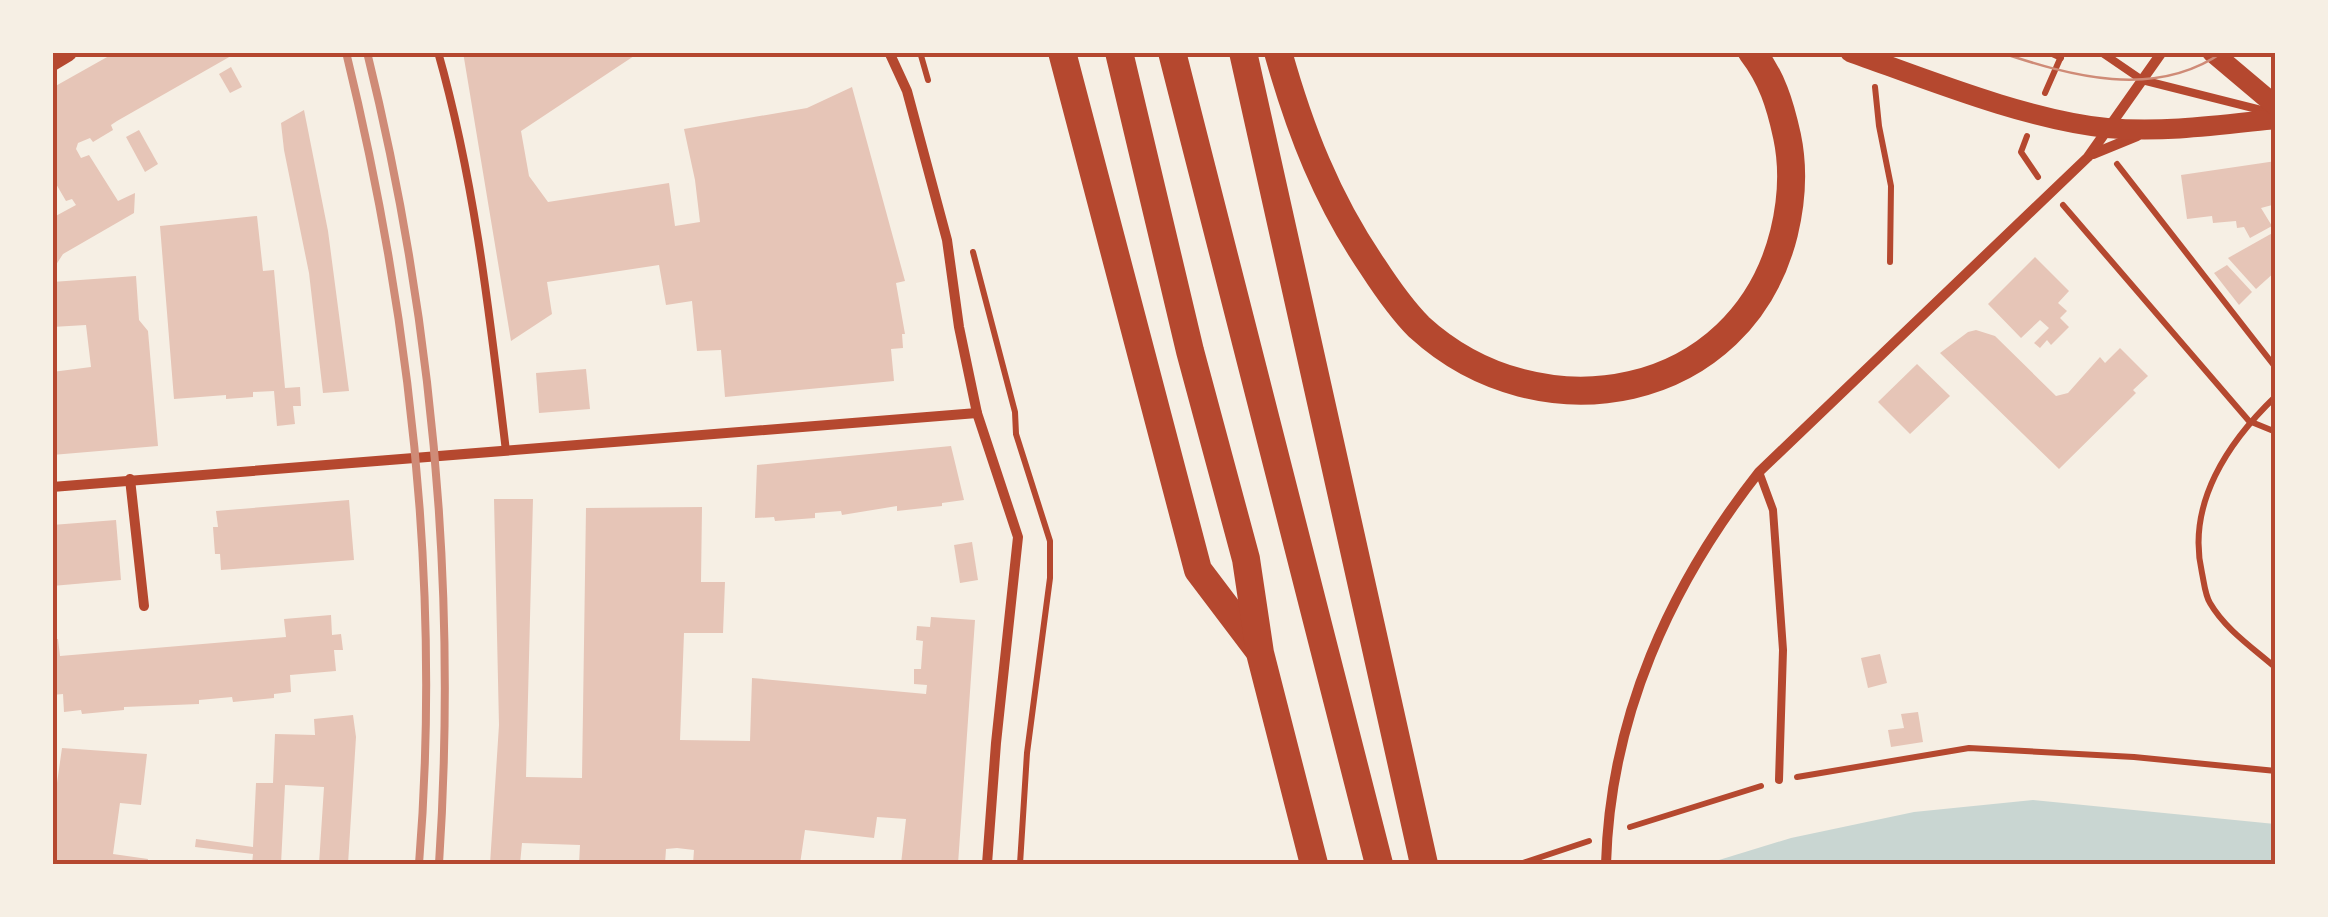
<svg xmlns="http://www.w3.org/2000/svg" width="2328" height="917" viewBox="0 0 2328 917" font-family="'IBM Plex Sans',sans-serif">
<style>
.water{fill:#c9d6d2}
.building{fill:#e6c5b7}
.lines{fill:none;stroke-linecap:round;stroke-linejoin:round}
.path{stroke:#b5482f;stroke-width:6}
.service{stroke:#b5482f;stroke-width:8}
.minor{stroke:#b5482f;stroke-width:10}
.secondary{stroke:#b5482f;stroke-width:20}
.trunk{stroke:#b5482f;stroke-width:28}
.tram{stroke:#cf8b77;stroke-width:2.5}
.rail{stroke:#cf8b77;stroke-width:8}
.neatline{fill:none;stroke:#b5482f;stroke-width:4}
</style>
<rect width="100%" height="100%" fill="#f6efe4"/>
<path class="water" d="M2033 800 2275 824V864H1706L1791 838 1914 812Z"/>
<g class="building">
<path d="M116 52H238L117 121 111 125 113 130 93 142 90 138 78 143 76 149 81 158 89 155 118 201 135 193 134 213 63 254 52 271V218L76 205 72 199 66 201 52 177V88Z"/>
<path d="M463 52H640L521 131 529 176 548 202 669 183 675 226 700 222 695 180 684 129 807 108 852 87 905 281 896 283 905 334H902L903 348 891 349 894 381 725 397 721 350 697 351 692 301 666 305 659 265 547 282 552 314 511 341Z"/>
<path d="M231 67 242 87 230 93 219 74Z"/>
<path d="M304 110 328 231 349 391 323 393 309 273 284 150 281 123Z"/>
<path d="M139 130 158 164 145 172 126 137Z"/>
<path d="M2276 161V204L2261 208 2272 226 2250 238 2244 227 2237 228 2236 221 2213 223 2212 216 2187 219 2181 175Z"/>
<path d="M257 216 263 271 274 270 285 388 300 387 301 406H293L295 424 277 426 274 391 253 392V397L226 399V395L174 399 160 226Z"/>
<path d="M2276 231V271L2256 289 2228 258Z"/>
<path d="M2035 257 2069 291 2058 303 2067 311 2060 318 2069 327 2051 345 2047 340 2040 348 2034 343 2049 328 2040 320 2021 338 1988 304Z"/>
<path d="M2227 265 2252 292 2239 305 2214 273Z"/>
<path d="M136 276 139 320 148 331 158 446 52 455V372L91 367 86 325 52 327V282Z"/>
<path d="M1976 330 1995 336 2056 396 2068 393 2100 357 2105 363 2120 348 2148 376 2133 390 2136 393 2059 469 1940 353 1968 332Z"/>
<path d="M1917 364 1950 396 1910 434 1878 402Z"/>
<path d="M586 369 590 409 539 413 536 373Z"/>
<path d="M951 446 964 500 942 503V506L897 511V506L842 515 841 511 815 513V518L775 521 774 517 755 518 757 465Z"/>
<path d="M494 499H533L526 777 582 778 586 508 702 507 701 582H725L723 633H684L680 740 750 741 752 678 926 694 927 685 914 684V669H921L923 641 916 640 917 626 930 627 931 617 975 620 958 864H901L906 819 877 817 874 838 805 830 800 864H693L694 850 677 848 666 849 665 864H579L580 845 522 843 520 864H490L499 725Z"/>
<path d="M349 500 354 560 221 570 220 554H215L213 527H218L216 511Z"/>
<path d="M116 520 121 580 52 586V525Z"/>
<path d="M972 542 978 580 960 583 954 545Z"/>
<path d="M331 615 332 635 341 634 343 650H334L336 671 290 675 291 692 274 694V698L233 702 232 697 199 700V704L124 707V710L82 714 81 710 64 712 63 694 52 695V639H58L60 656 286 637 284 619Z"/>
<path d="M1880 654 1887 683 1868 688 1861 658Z"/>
<path d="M1918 712 1923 742 1891 747 1888 730 1904 728 1901 714Z"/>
<path d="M353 715 356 737 348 864H319L324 787 285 785 281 864H252L253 854 195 847 196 839 253 847 256 783H273L275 734 315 735 314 719Z"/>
<path d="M62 748 147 754 141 805 120 803 113 854 148 859 147 864H52V818Z"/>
</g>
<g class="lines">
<g class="path">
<path d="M920 52 928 80"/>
<path d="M2048 52 2061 58"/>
<path d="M1875 87 1879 126 1891 186 1890 262"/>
<path d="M2045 93 2063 52"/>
<path d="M2027 136 2021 152 2038 177"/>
<path d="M2117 164 2276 368"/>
<path d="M2063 205 2249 421 2276 432"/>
<path d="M973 252 1015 412 1016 434 1050 541V578L1027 753 1020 864"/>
<path d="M2276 396C2228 442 2186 504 2202 573 2204 582 2205 595 2210 603 2225 629 2253 648 2276 668"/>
<path d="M1797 777 1969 748 2134 757 2276 771"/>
<path d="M1630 827 1761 786"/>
<path d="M1520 864 1589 841"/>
</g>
<g class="service">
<path d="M438 52C475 182 490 318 506 451"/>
<path d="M2101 52 2142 80 2269 112"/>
<path d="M1759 472 1773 510 1783 650 1779 780"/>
</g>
<g class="minor">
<path d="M889 52 907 91 947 240 959 327 977 413 1018 537 996 743 987 864"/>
<path d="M2093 154 2137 136"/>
<path d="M130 479 144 606"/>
<path d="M52 487 977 413"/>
<path d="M1606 864C1610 718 1670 585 1759 472L2088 157 2162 52"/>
</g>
<g class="secondary">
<path d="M1850 52C1926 79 2027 120 2107 128 2164 133 2219 125 2276 119"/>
<path d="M2212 52 2276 106"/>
<path d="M52 61 67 52"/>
</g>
<g class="trunk">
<path d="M1062 52 1198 570 1257 648"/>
<path d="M1119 52 1190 351 1246 559 1260 653 1314 864"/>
<path d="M1172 52 1379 864"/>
<path d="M1243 52 1424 864"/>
<path d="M1278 52C1300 130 1327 200 1373 267 1386 287 1402 310 1419 327 1540 438 1742 402 1784 233 1792 200 1794 169 1787 136 1780 104 1772 78 1752 52"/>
</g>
<path class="tram" d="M1999 52C2071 76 2154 100 2223 52"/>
<g class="rail">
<path d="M346 52C411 318 441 592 419 864"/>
<path d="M367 52C433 319 457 591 439 864"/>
</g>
</g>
<rect width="2328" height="917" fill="none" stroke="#f6efe4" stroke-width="110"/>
<rect x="55" y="55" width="2218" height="807" class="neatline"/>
</svg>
